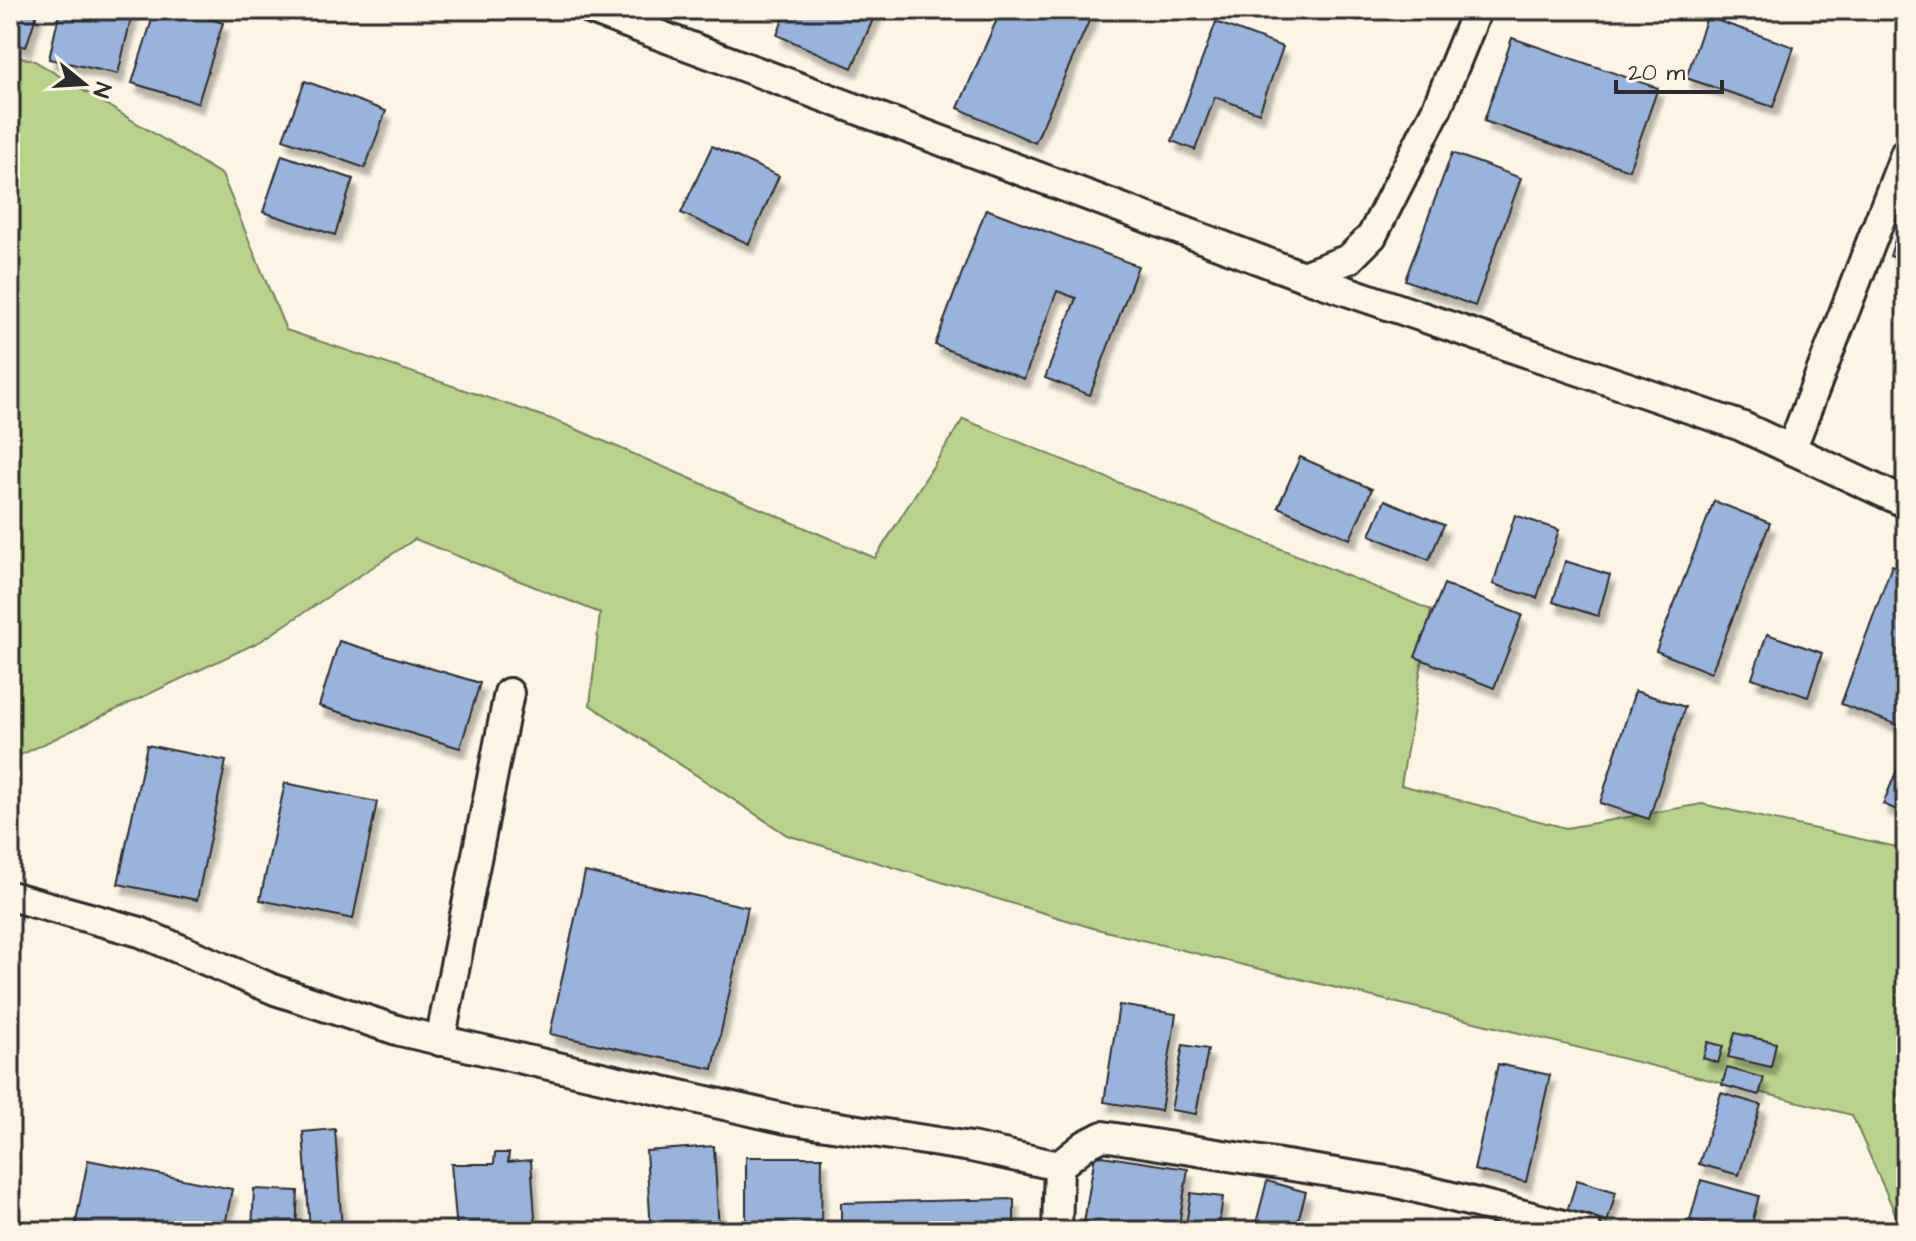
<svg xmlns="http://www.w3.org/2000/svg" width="1916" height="1241" viewBox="0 0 1916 1241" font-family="'Architects Daughter',sans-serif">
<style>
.green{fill:#bad38a;stroke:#727f5a;stroke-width:2}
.building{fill:#99b3df;stroke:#2b2b2b;stroke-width:2;filter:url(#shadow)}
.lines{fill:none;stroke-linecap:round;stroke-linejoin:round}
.street-casing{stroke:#2b2b2b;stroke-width:34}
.street{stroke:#fcf5e5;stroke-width:28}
</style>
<defs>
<filter id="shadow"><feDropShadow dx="5" dy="9" stdDeviation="2" flood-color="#0004"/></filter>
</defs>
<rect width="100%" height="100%" fill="#fcf5e5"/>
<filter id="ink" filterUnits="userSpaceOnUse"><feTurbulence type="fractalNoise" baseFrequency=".0125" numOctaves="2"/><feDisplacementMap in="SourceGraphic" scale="16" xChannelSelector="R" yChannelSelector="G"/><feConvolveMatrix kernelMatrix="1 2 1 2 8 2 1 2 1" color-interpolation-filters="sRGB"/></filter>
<g filter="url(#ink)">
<path class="green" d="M10 55 33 60 222 175 286 330 557 421 875 558 963 419 1431 610 1401 785 1566 828 1702 804 1906 849V1231H1903L1852 1115 1093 928 787 835 590 705 600 613 415 539 261 641 10 760Z"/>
<g class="building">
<path d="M10 10H38L26 47 10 42Z"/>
<path d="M60 10H133L118 74 49 59Z"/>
<path d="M155 10H183L223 23 198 103 132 83Z"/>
<path d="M787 10H877L852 68 777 35Z"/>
<path d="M1001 10H1094L1035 143 958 108Z"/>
<path d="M1707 17 1794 47 1773 107 1686 78Z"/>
<path d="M1216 22 1283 47 1259 113 1215 97 1195 150 1172 141Z"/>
<path d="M1512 38 1658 88 1629 170 1484 121Z"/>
<path d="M305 81 386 111 365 168 283 139Z"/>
<path d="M712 146 779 176 749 244 681 213Z"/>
<path d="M1452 153 1521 178 1475 306 1405 280Z"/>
<path d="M282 155 353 179 335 235 263 212Z"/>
<path d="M1906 205V261L1890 256Z"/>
<path d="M986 209 1138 266 1090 395 1045 378 1076 298 1057 291 1024 379 935 345Z"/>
<path d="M1300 457 1372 489 1350 539 1278 507Z"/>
<path d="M1385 500 1444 525 1429 560 1370 535Z"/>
<path d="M1714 501 1770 523 1711 673 1656 651Z"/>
<path d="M1515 515 1559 530 1537 598 1493 584Z"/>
<path d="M1565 561 1610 575 1598 616 1553 602Z"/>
<path d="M1892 565 1906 570V728L1841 704Z"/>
<path d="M1444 584 1522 615 1494 688 1415 657Z"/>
<path d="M1767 634 1822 653 1808 697 1752 678Z"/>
<path d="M339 641 480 683 460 748 319 706Z"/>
<path d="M1635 691 1685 707 1649 819 1600 803Z"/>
<path d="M147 745 226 761 197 900 118 884Z"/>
<path d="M1905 750 1906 751V814L1883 804Z"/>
<path d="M285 783 377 802 353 919 260 900Z"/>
<path d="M585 872 748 907 713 1069 550 1034Z"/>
<path d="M1119 1005 1176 1014 1161 1111 1104 1102Z"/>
<path d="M1735 1033 1776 1043 1771 1067 1728 1057Z"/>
<path d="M1708 1042 1723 1046 1718 1063 1703 1058Z"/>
<path d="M1183 1045 1208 1049 1196 1114 1171 1110Z"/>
<path d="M1498 1064 1550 1075 1526 1182 1474 1170Z"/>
<path d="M1727 1068 1764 1078 1759 1095 1722 1085Z"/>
<path d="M1721 1093 1761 1105 1739 1175 1699 1164Z"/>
<path d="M335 1129 342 1231H310L303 1132Z"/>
<path d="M714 1146 719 1231H651L646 1151Z"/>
<path d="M495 1153H509L508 1162 531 1160 536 1231H457L451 1164H494Z"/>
<path d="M1095 1155 1188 1169 1178 1231H1137L1084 1223Z"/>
<path d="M746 1157H822L821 1231H746Z"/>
<path d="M88 1160 232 1189 224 1231H96L75 1227Z"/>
<path d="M1577 1180 1616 1192 1607 1223 1567 1211Z"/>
<path d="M1701 1180 1759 1196 1750 1231H1732L1690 1220Z"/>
<path d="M1267 1181 1306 1192 1295 1231H1254Z"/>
<path d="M254 1189 298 1191 296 1231H252Z"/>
<path d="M1191 1193 1223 1197 1218 1231H1185Z"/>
<path d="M1014 1199V1231H841V1203Z"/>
</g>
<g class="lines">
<defs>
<g id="street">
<path d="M592 10 1303 276 1741 426 1906 503"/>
<path d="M1303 276 1349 259 1372 236 1437 108 1477 10"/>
<path d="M1791 450 1906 152"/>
<path d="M10 896 140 932 275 990 400 1031 786 1119 971 1147 1059 1166"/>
<path d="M440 1041 509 693"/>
<path d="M1057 1231 1059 1166 1085 1145 1103 1136 1393 1182 1587 1231"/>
</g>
</defs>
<use href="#street" class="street-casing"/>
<use href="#street" class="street"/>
</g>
</g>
<rect width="1916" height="1241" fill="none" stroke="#fcf5e5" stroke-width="40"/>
<rect x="20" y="20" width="1876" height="1201" fill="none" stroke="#2b2b2b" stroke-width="3" filter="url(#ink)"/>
<g transform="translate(84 84) rotate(108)" stroke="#fcf5e5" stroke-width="6" paint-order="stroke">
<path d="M0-6L14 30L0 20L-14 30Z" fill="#2b2b2b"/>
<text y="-12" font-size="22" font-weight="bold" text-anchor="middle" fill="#2b2b2b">N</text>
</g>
<path d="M1616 80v12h106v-12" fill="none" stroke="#2b2b2b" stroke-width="4"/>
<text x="1628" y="80" font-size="24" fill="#2b2b2b" stroke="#fcf5e5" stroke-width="6" paint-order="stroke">20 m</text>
</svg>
